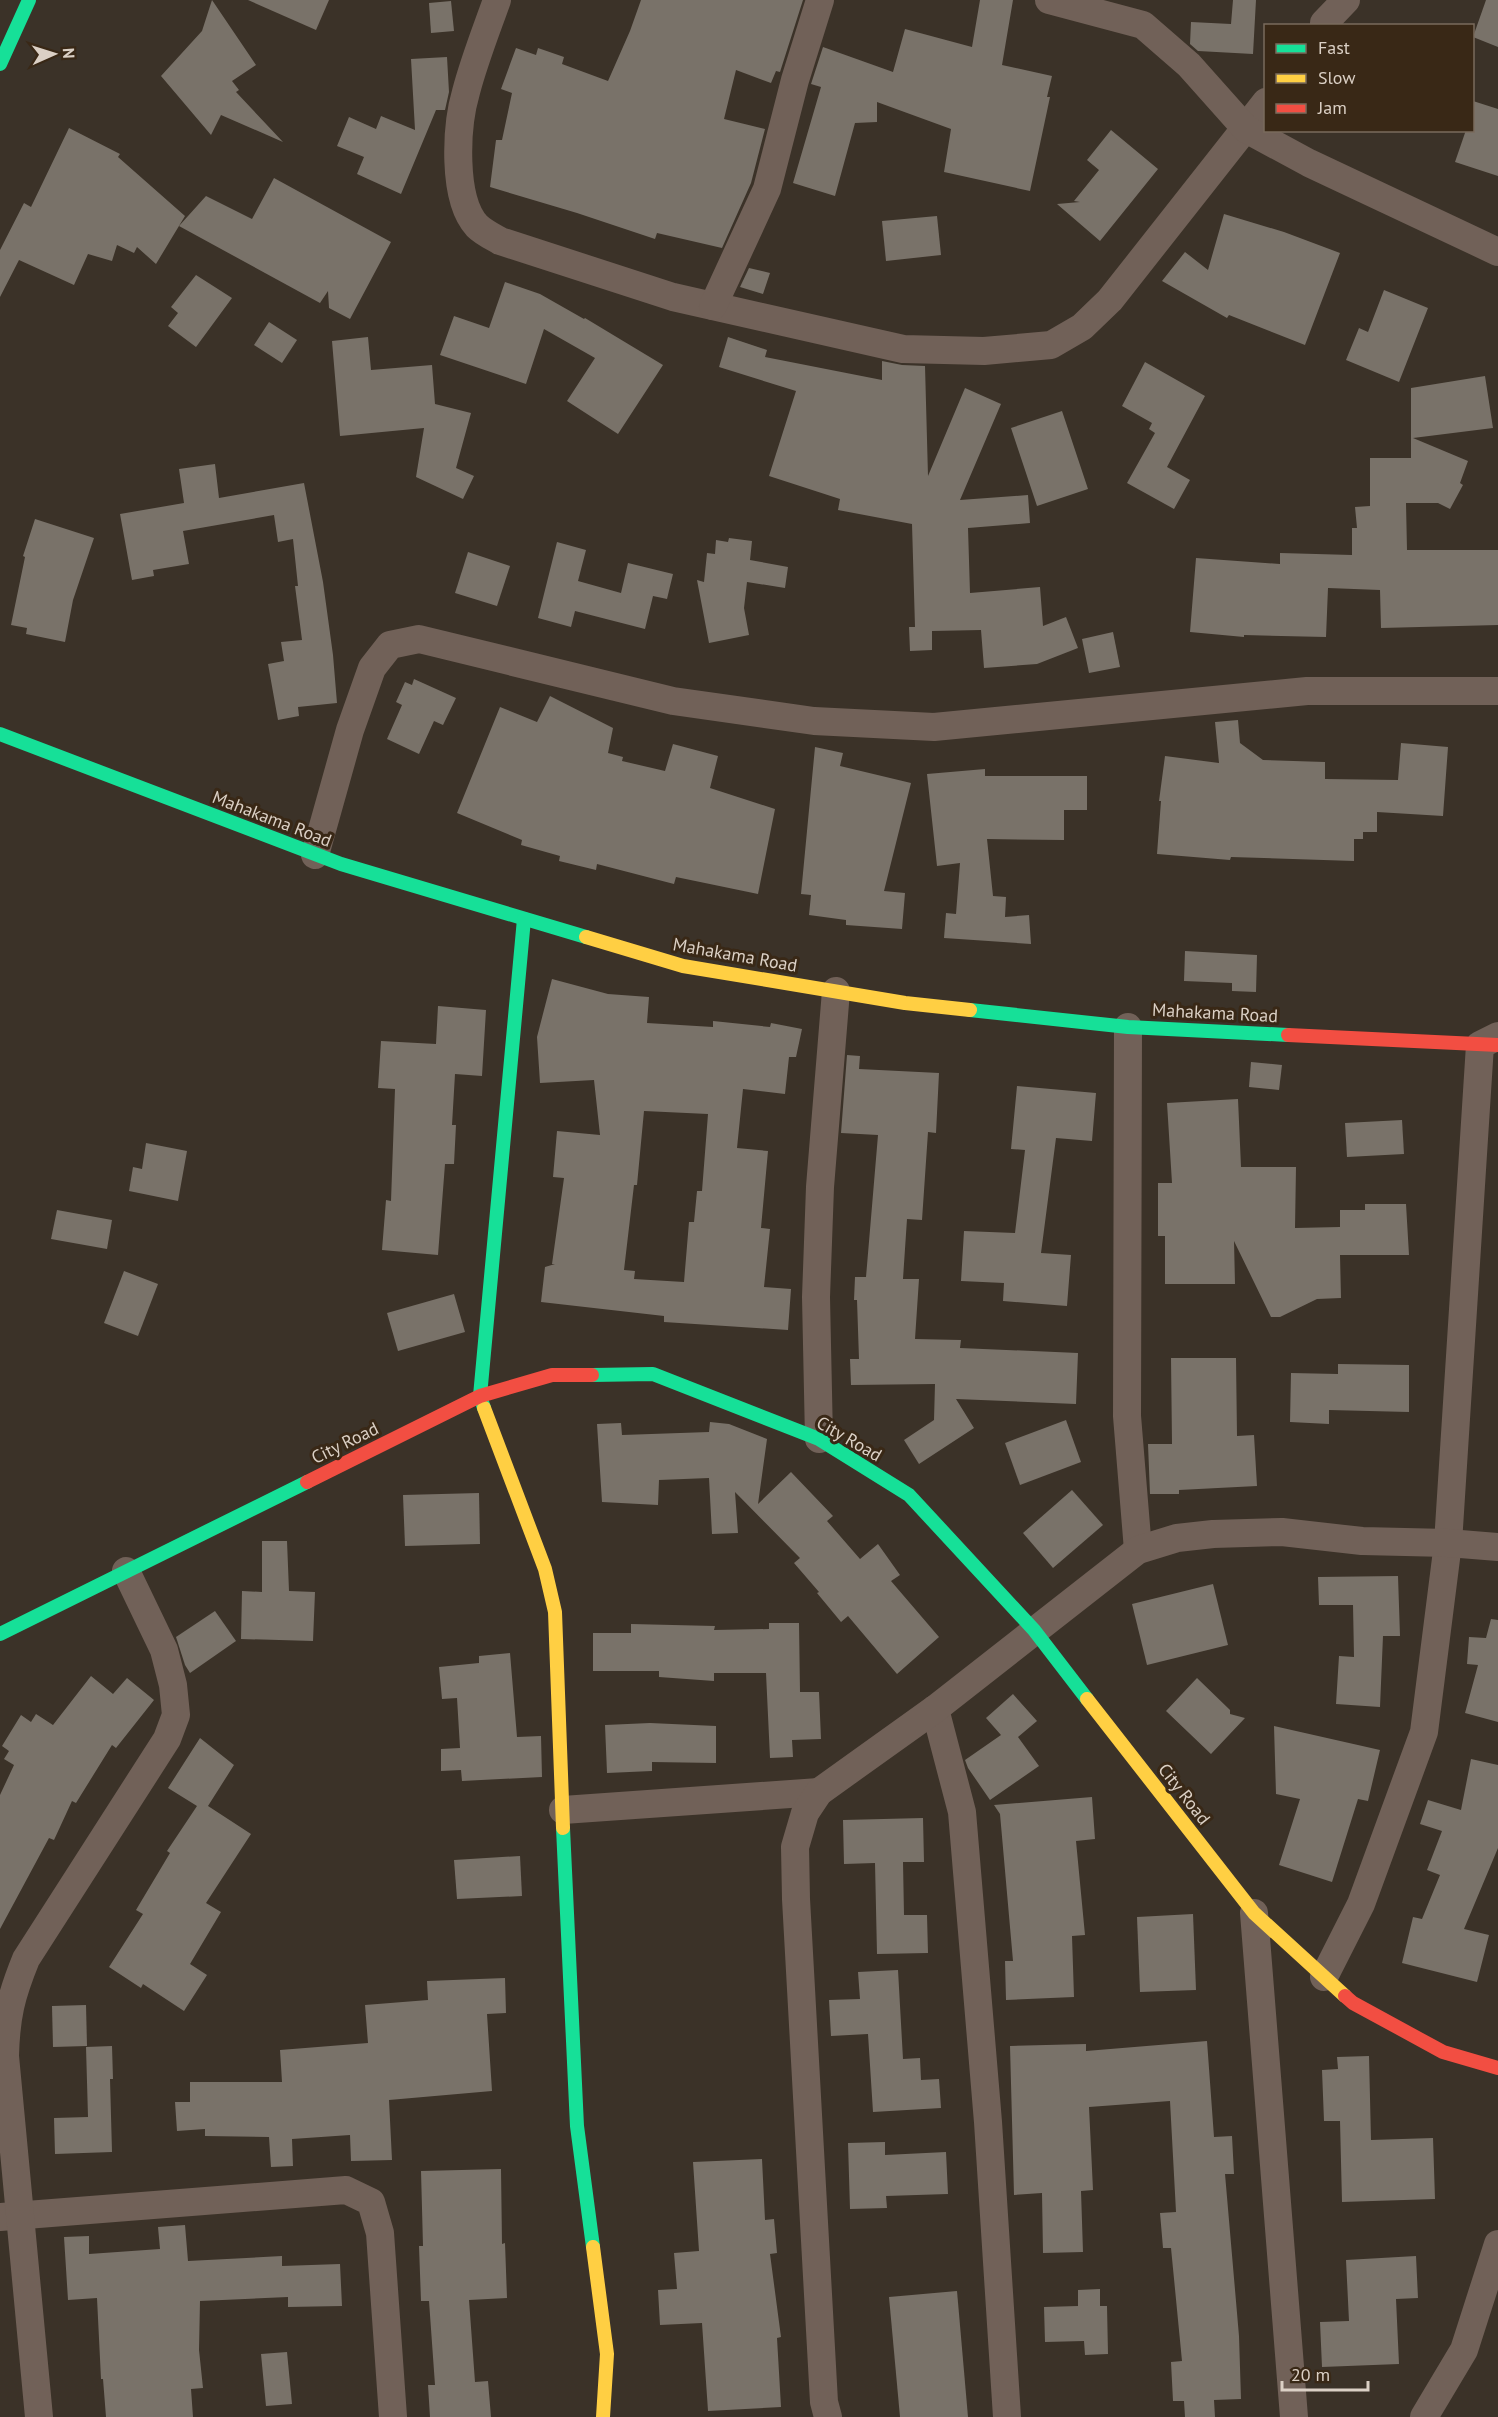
<svg xmlns="http://www.w3.org/2000/svg" width="1498" height="2417" viewBox="0 0 1498 2417" font-family="'PT Sans',sans-serif">
<style>
.building{fill:#797269;fill-rule:evenodd}
.lines{fill:none;stroke-linecap:round;stroke-linejoin:round}
.street{stroke:#716158;stroke-width:28}
.fast{stroke:#16e098;stroke-width:14}
.slow{stroke:#ffcf43;stroke-width:14}
.jam{stroke:#f24e42;stroke-width:14}
.labels{text-anchor:middle;stroke-width:6;stroke-linejoin:round;paint-order:stroke}
.street-label{font-size:18px;fill:#dbd0c5;stroke:#392816}
</style>
<rect width="100%" height="100%" fill="#3b3228"/>
<g class="building">
<path d="M212 0 256 65 232 81 239 90 236 92 283 142 221 115 211 135 161 76 202 31Z"/>
<path d="M248 0H329L316 30Z"/>
<path d="M641 0H803L780 72 776 71 771 83 736 70 724 119 765 129 751 183 722 248 657 233 655 239 577 213 490 187 496 140H502L512 93 501 89 516 48 536 55 538 48 564 57 562 64 608 81 630 31Z"/>
<path d="M980 0H1013L1002 65 1052 76 1047 97H1050L1030 191 944 172 951 129 877 102V122L855 123 835 196 793 183 821 87 811 84 823 47 893 72 905 29 972 47Z"/>
<path d="M1233 0H1256L1253 54 1198 51 1190 44 1191 22 1231 24Z"/>
<path d="M1486 0H1498V47L1473 37Z"/>
<path d="M451 1 454 31 431 33 429 3Z"/>
<path d="M447 57 449 92 445 110H436L401 194 357 174 364 157 337 146 349 117 376 129 381 116 415 130 411 59Z"/>
<path d="M1473 101 1498 109V176L1455 162 1466 130H1473Z"/>
<path d="M69 128 120 154 118 157 185 216 156 264 137 247 134 253 117 245 112 261 88 254 74 285 19 260 0 297V250L24 203 31 207Z"/>
<path d="M1111 130 1158 169 1100 241 1057 204 1080 202 1074 201 1099 170 1087 160Z"/>
<path d="M274 178 391 242 350 319 329 308 328 291 320 303 179 226 206 196 252 219Z"/>
<path d="M1224 214 1284 232 1340 253 1305 345 1229 315 1227 318 1162 281 1185 252 1208 270Z"/>
<path d="M937 216 941 255 886 261 882 221Z"/>
<path d="M749 268 770 273 763 294 740 287Z"/>
<path d="M196 275 232 298 196 347 168 326 178 313 171 307Z"/>
<path d="M505 282 540 294 584 319 585 318 663 365 618 434 567 401 595 358 544 329 526 384 440 355 454 316 489 328Z"/>
<path d="M1384 290 1428 308 1399 382 1346 360 1359 328 1368 332Z"/>
<path d="M269 322 297 340 282 363 254 345Z"/>
<path d="M368 337 371 370 432 365 435 404 471 413 456 468 474 476 463 499 416 477 424 428 340 436 332 341Z"/>
<path d="M728 337 767 350 765 357 882 380V361L902 365 925 366 928 476 965 388 1001 404 960 500 1028 495 1030 523 968 528 970 593 1040 587 1043 626 1066 617 1078 648 1037 664 984 668 981 630 932 631V650L910 651 909 627H915L912 524 838 510 840 499 769 476 796 391 719 367Z"/>
<path d="M1145 362 1205 396 1167 467 1190 480 1174 509 1127 483 1155 433 1149 429 1152 423 1122 406Z"/>
<path d="M1485 376 1493 428 1413 438 1468 461 1460 483 1463 485 1450 509 1438 503H1406L1407 550H1498V625L1381 628 1380 590 1328 588 1326 637 1244 635V637L1190 632 1196 558 1280 564V553L1352 555V528H1357L1355 507 1370 506V458H1411V388Z"/>
<path d="M1062 411 1088 489 1037 506 1011 428Z"/>
<path d="M215 464 219 498 304 483 323 582 333 655 337 703 298 707 299 716 278 720 268 664 284 661 281 642 302 640 295 586H298L293 539 278 542 274 515 183 531 189 564 153 570 154 576 132 580 120 514 184 503 179 469Z"/>
<path d="M35 519 94 538 73 600 65 642 26 634 27 628 11 625 25 557 23 556Z"/>
<path d="M729 538 752 541 750 560 788 567 785 588 747 582 744 608 749 635 709 643 697 580 704 582 707 553 715 554 716 540 728 542Z"/>
<path d="M557 542 586 550 578 581 621 593 628 563 673 574 667 599 653 596 645 629 575 611 571 627 538 618Z"/>
<path d="M468 552 510 566 497 606 455 593Z"/>
<path d="M1113 632 1120 667 1089 673 1082 639Z"/>
<path d="M414 679 456 698 443 725 434 721 419 754 387 739 402 705 396 702 405 682 412 685Z"/>
<path d="M550 696 613 728 608 753 623 757 622 761 665 771 673 744 718 756 710 788 775 809 758 894 676 877 674 884 597 864 596 870 559 861 560 856 521 845 522 840 457 813 500 707 537 722Z"/>
<path d="M1238 720 1240 743 1263 760 1325 762V779L1398 780 1401 743 1448 747 1443 816 1377 812V832H1363V839H1354V861L1231 857 1230 860 1157 854 1161 801H1159L1165 756 1219 763 1215 722Z"/>
<path d="M815 747 843 753 840 766 911 783 884 891 905 893 902 929 846 925V920L809 915 811 895 801 894Z"/>
<path d="M985 769V776H1087V810H1064V840L987 839 993 896 1006 897 1005 917 1029 915 1031 944 944 938 946 913 956 914 960 863 937 866 927 774Z"/>
<path d="M1185 951 1257 955 1256 992 1232 991V983L1184 981Z"/>
<path d="M552 979 608 994 649 997 647 1023 713 1027V1021L770 1027 771 1023 802 1029 796 1057H789L785 1094 743 1089 737 1148 768 1151 761 1228 770 1229 764 1287 791 1289 788 1330 664 1322V1316L541 1302 545 1267 555 1264H552L564 1178 553 1177 557 1131 600 1135 594 1080 540 1083 537 1037ZM644 1111 708 1114 702 1191H697L694 1222H689L684 1282 634 1279 635 1271 624 1270 634 1185H637Z"/>
<path d="M438 1006 486 1010 482 1076 455 1074 452 1125H456L454 1164H445L438 1255 382 1250 386 1200 391 1201 395 1089 378 1088 381 1041 436 1044Z"/>
<path d="M847 1055 860 1056 859 1069 939 1073 936 1133 928 1132 922 1220 907 1219 903 1279H919L915 1339 961 1340 960 1348 1078 1353 1076 1404 956 1399 974 1428 919 1464 904 1440 934 1420 935 1384 851 1385 850 1359H859L857 1300H854L855 1277H866L878 1135 841 1133Z"/>
<path d="M1251 1062 1282 1065 1279 1090 1249 1087Z"/>
<path d="M1017 1086 1096 1093 1092 1141 1056 1138 1041 1253 1071 1255 1067 1306 1003 1301 1004 1283 961 1281 964 1231 1015 1233 1025 1150 1011 1149Z"/>
<path d="M1238 1099 1241 1167H1296L1295 1228 1340 1227V1210H1365V1204H1406L1409 1255H1340L1341 1298 1317 1299 1280 1317H1271L1234 1241 1235 1284H1165V1236H1158V1183H1172L1167 1103Z"/>
<path d="M1402 1120 1404 1154 1347 1157 1345 1123Z"/>
<path d="M146 1143 187 1151 178 1201 129 1191 133 1167 142 1169Z"/>
<path d="M57 1210 112 1220 107 1249 51 1239Z"/>
<path d="M124 1271 158 1284 138 1336 104 1323Z"/>
<path d="M454 1294 465 1332 398 1351 387 1313Z"/>
<path d="M1171 1358H1236L1237 1436 1254 1435 1257 1486 1179 1490V1494H1150L1148 1444H1172Z"/>
<path d="M1338 1364 1409 1365V1412L1329 1410V1424L1290 1422 1291 1373 1338 1374Z"/>
<path d="M1066 1420 1081 1462 1020 1485 1005 1443Z"/>
<path d="M710 1422 729 1424 767 1439 758 1504 791 1472 833 1516 827 1521 860 1559 878 1544 900 1575 891 1581 939 1637 897 1674 848 1616 841 1622 817 1593 819 1592 794 1563 800 1558 735 1492 738 1533 712 1534 709 1478 659 1480 658 1505 602 1502 597 1424 621 1423 622 1435 709 1432Z"/>
<path d="M1072 1490 1103 1525 1053 1568 1023 1533Z"/>
<path d="M479 1493 480 1544 405 1546 403 1495Z"/>
<path d="M262 1541H287L289 1591 315 1592 313 1641 241 1639 242 1591 262 1592Z"/>
<path d="M1398 1576 1400 1636H1383L1380 1707 1336 1704 1339 1656 1354 1657 1353 1605H1319L1318 1577Z"/>
<path d="M1213 1584 1228 1645 1147 1665 1132 1604Z"/>
<path d="M215 1611 236 1641 190 1673 185 1665 176 1637Z"/>
<path d="M1491 1619 1498 1620V1722L1465 1713 1478 1665 1467 1664 1469 1637 1486 1638Z"/>
<path d="M769 1623H799L800 1692H819L821 1739 792 1740 793 1757 770 1758 766 1673H714V1681L659 1677V1671H593V1633H631V1624L715 1626 714 1630 769 1629Z"/>
<path d="M510 1653 517 1737 541 1736 542 1777 462 1781 461 1770 441 1771V1749L460 1748 457 1698 442 1699 439 1667 479 1663V1656Z"/>
<path d="M91 1676 113 1694 127 1678 154 1700 116 1748 112 1745 76 1803 72 1801 54 1840 49 1838 0 1929V1795L14 1765 4 1759 9 1751 2 1746 21 1715 31 1722 36 1714 53 1725Z"/>
<path d="M1197 1678 1230 1710V1714L1245 1718 1211 1754 1166 1711Z"/>
<path d="M1013 1694 1037 1721 1018 1737 1039 1766 990 1800 968 1768 965 1760 1001 1735 986 1718Z"/>
<path d="M650 1723 716 1726V1763L652 1762V1771L607 1773 605 1725Z"/>
<path d="M1274 1726 1380 1750 1368 1801 1358 1799 1332 1882 1279 1865 1300 1799 1276 1794Z"/>
<path d="M200 1738 234 1765 208 1806 251 1834 206 1903 221 1912 190 1964 207 1975 184 2011 143 1984 141 1988 109 1967 143 1914 136 1910 170 1853 167 1851 197 1806 168 1788Z"/>
<path d="M1471 1759 1498 1765V1848L1464 1929 1489 1935 1477 1982 1402 1963 1413 1917 1422 1919 1440 1875 1427 1870 1442 1831 1420 1824 1428 1800 1461 1810Z"/>
<path d="M1092 1797 1095 1839 1076 1841 1085 1935 1072 1936 1074 1997 1006 2000 1005 1961H1013L1000 1814 994 1805Z"/>
<path d="M923 1818 924 1862H903L904 1915H927L928 1953 877 1954 875 1863 844 1864 843 1820Z"/>
<path d="M520 1856 522 1896 457 1899 454 1860Z"/>
<path d="M1193 1914 1196 1990 1140 1992 1137 1917Z"/>
<path d="M898 1970 903 2059 920 2058 921 2080 939 2079 941 2108 873 2112 868 2034 831 2036 829 2000 860 1999 858 1972Z"/>
<path d="M505 1978 506 2013 487 2014 492 2091 389 2100 392 2160 351 2161 350 2135 292 2139 293 2166 271 2167 269 2137 205 2136V2129L177 2131 175 2102H190V2082H282L280 2050 368 2043 365 2005 428 2000 427 1981Z"/>
<path d="M86 2005 87 2046 53 2047 52 2006Z"/>
<path d="M1207 2041 1214 2137 1232 2136 1234 2174H1225L1239 2336 1241 2399 1214 2400 1215 2417H1185L1184 2401H1173L1171 2362 1182 2361 1171 2248H1163L1160 2213 1176 2212 1170 2101 1089 2107 1093 2190 1081 2191 1083 2252 1043 2253 1042 2193 1014 2195 1010 2046 1086 2044V2051Z"/>
<path d="M112 2046 113 2079H110L112 2152 55 2154 54 2118 88 2117 86 2047Z"/>
<path d="M1369 2056 1371 2140 1433 2138 1435 2199 1342 2202 1340 2121H1324L1322 2070 1338 2069 1337 2057Z"/>
<path d="M885 2142V2155L946 2152 948 2194 886 2196 887 2208 850 2209 848 2143Z"/>
<path d="M762 2159 765 2220 774 2219 777 2253 770 2254 781 2337 777 2338 781 2407 708 2411 702 2323 660 2325 658 2290 677 2289 674 2253 699 2251 693 2162Z"/>
<path d="M501 2169 502 2244 505 2243 507 2298 469 2300 475 2382 488 2381 491 2417H430L428 2385H435L429 2301H421L419 2246H423L421 2171Z"/>
<path d="M185 2225 188 2261 282 2256V2266L340 2264 342 2306 288 2307V2297L200 2301 199 2350 203 2388 191 2389 193 2417H106L103 2379H101L97 2298 68 2300 64 2237 89 2236V2254L160 2249 158 2227Z"/>
<path d="M1416 2256 1418 2298 1396 2299 1399 2364 1322 2367 1320 2322 1349 2321 1346 2260Z"/>
<path d="M1100 2289V2306H1107L1108 2354 1085 2355 1084 2341 1045 2342 1044 2307 1078 2306V2290Z"/>
<path d="M957 2291 968 2417H900L889 2297Z"/>
<path d="M287 2352 292 2404 266 2406 261 2354Z"/>
</g>
<g class="lines">
<g class="street">
<path d="M497 0C486 31 474 61 466 92 456 126 452 199 477 226 483 232 493 237 500 241L673 297 903 349 984 351 1051 345 1082 327 1110 300 1266 102"/>
<path d="M1049 0 1143 25 1189 65 1246 129 1309 163 1498 252"/>
<path d="M1324 23 1346 0"/>
<path d="M713 306 767 189 795 80 820 0"/>
<path d="M315 855 350 730 372 668 390 645 419 639 673 701 814 721 934 727 1307 691H1498"/>
<path d="M1128 1027 1127 1416 1138 1550"/>
<path d="M819 1439 816 1297 820 1187 836 991"/>
<path d="M935 1709 962 1812 988 2122 1007 2417"/>
<path d="M563 1810 819 1792"/>
<path d="M1254 1913 1294 2417"/>
<path d="M1324 1977 1361 1904 1424 1732 1448 1543 1480 1045 1498 1036"/>
<path d="M0 2217 346 2190 371 2202 380 2233 393 2417"/>
<path d="M39 2417 5 2056C6 2016 11 1996 26 1959L167 1739 176 1715 173 1685 164 1650 126 1571"/>
<path d="M828 2417 824 2402 796 1899 795 1847 805 1813 819 1792 935 1709 1138 1550 1177 1538 1213 1534 1282 1532 1362 1541 1448 1543 1498 1547"/>
<path d="M1424 2417 1464 2350 1498 2244"/>
</g>
<g class="fast">
<path d="M0 64 29 0"/>
<path d="M0 734 341 864 586 937"/>
<path d="M970 1010 1128 1027 1288 1035"/>
<path d="M592 1375 653 1374 819 1439 909 1495 1034 1630 1087 1699"/>
<path d="M484 1408 480 1396 524 919"/>
<path d="M0 1634 307 1482"/>
<path d="M563 1828 577 2126 593 2247"/>
</g>
<g class="slow">
<path d="M586 937 683 966 905 1003 970 1010"/>
<path d="M484 1408 545 1569 555 1612 563 1828"/>
<path d="M1087 1699 1254 1913 1345 1996"/>
<path d="M593 2247 607 2354 603 2417"/>
</g>
<g class="jam">
<path d="M1288 1035 1498 1045"/>
<path d="M307 1482 480 1396 552 1375H592"/>
<path d="M1345 1996 1353 2003 1443 2052 1498 2068"/>
</g>
</g>
<g class="labels">
<g class="street-label">
<text transform="translate(272 819) rotate(21)" y="6">Mahakama Road</text>
<text transform="translate(735 955) rotate(10)" y="6">Mahakama Road</text>
<text transform="translate(1215 1013) rotate(3)" y="6">Mahakama Road</text>
<text transform="translate(849 1439) rotate(30)" y="6">City Road</text>
<text transform="translate(345 1443) rotate(-26)" y="6">City Road</text>
<text transform="translate(1184 1794) rotate(52)" y="6">City Road</text>
</g>
</g>
<rect x="1264" y="24" width="210" height="108" fill="#392816" stroke="#7a6b5c" stroke-width="1.5"/>
<rect x="1276" y="44" width="30" height="9" fill="#16e098" stroke="#7a6b5c" stroke-width="1.5"/>
<text x="1318" y="54" font-size="18" fill="#dbd0c5">Fast</text>
<rect x="1276" y="74" width="30" height="9" fill="#ffcf43" stroke="#7a6b5c" stroke-width="1.5"/>
<text x="1318" y="84" font-size="18" fill="#dbd0c5">Slow</text>
<rect x="1276" y="104" width="30" height="9" fill="#f24e42" stroke="#7a6b5c" stroke-width="1.5"/>
<text x="1318" y="114" font-size="18" fill="#dbd0c5">Jam</text>
<g transform="translate(54 54) rotate(87)" stroke="#392816" stroke-width="4.5" paint-order="stroke">
<path d="M0-4.5L10 22L0 15L-10 22Z" fill="#dbd0c5"/>
<text y="-9" font-size="16" font-weight="bold" text-anchor="middle" fill="#dbd0c5">N</text>
</g>
<path d="M1282 2381v9h86v-9" fill="none" stroke="#dbd0c5" stroke-width="3"/>
<text x="1291" y="2381" font-size="18" fill="#dbd0c5" stroke="#392816" stroke-width="4.5" paint-order="stroke">20 m</text>
</svg>
